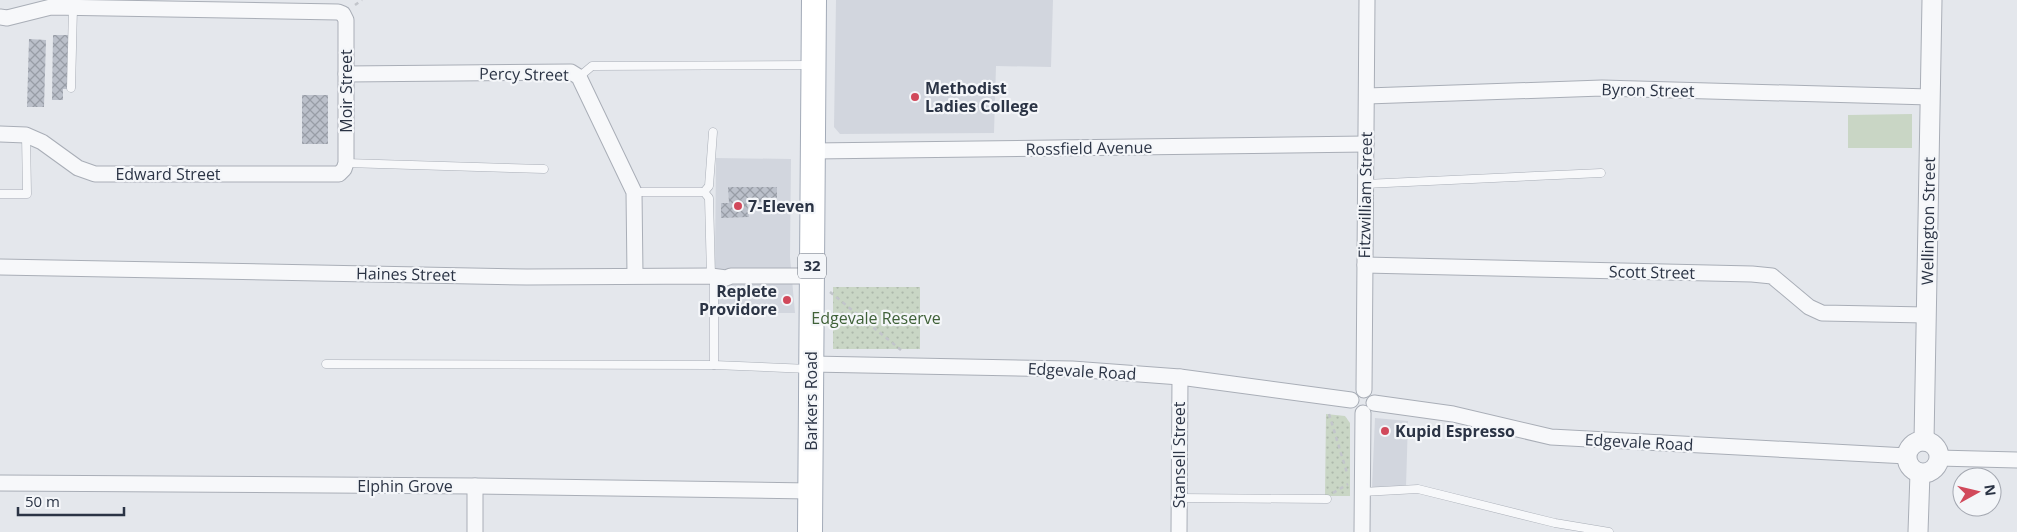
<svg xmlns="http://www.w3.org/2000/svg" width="2017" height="532" viewBox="0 0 2017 532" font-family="'Open Sans',sans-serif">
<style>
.built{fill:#d2d6de}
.park{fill:url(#park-dots)}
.pitch{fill:#c9d6c5}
.building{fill:url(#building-cross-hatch)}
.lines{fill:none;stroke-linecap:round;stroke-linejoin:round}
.service-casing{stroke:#a9aeb7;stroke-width:9}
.minor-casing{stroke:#a9aeb7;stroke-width:17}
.tertiary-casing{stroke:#a9aeb7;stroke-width:21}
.primary-casing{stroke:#a3abb8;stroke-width:26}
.path{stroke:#c2c5cb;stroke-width:2.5;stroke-dasharray:4 4;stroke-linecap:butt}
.service{stroke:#f7f8fa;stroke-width:8}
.minor{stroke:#f7f8fa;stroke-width:15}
.tertiary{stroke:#f7f8fa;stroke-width:19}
.primary{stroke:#fff;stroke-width:24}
.poi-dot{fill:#d1495b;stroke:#f4f6f9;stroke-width:2}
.labels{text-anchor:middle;stroke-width:4.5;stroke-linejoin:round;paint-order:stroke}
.shield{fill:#f4f6f9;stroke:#676e7b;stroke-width:1}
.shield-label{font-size:15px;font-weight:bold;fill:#2b3445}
.street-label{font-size:16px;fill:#2b3445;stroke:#f4f6f9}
.poi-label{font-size:16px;font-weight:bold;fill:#2b3445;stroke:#f4f6f9;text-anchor:start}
.park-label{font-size:16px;fill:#3f6138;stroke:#f4f6f9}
</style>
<defs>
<pattern id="park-dots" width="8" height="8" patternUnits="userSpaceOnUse" patternTransform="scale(1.25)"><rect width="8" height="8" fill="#c9d6c5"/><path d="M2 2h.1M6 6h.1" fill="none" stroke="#adb8ab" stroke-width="1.8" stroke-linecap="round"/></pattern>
<pattern id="building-cross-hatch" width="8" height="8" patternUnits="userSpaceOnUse" patternTransform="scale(1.25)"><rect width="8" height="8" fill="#bbc0ca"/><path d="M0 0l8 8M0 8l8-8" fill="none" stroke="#989da6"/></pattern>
</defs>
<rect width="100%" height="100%" fill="#e4e7ec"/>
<g class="built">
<path d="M836 0H1053L1051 67 996 66 994 133 840 134 834 127Z"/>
<path d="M716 158 791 159 790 257 795 313H718L715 263Z"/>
<path d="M1375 418 1408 421 1406 487 1372 488Z"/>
</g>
<g class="park">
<rect x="833" y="287" width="87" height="62"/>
<path d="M1326 414 1345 416 1350 423V496H1325Z"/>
</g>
<path class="pitch" d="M1912 114V148H1848V115Z"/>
<g class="building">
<path d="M53 35H69V89H63V100H52Z"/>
<path d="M29 39 46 40 44 107H27Z"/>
<rect x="302" y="95" width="26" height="49"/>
<path d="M728 187H777V203L747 202 749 217 721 218V203H729Z"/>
</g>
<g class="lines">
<defs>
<g id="service">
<path d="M579 77 592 66 811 65"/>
<path d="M71 88 73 8"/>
<path d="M346 163 544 169"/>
<path d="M1365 184 1601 173"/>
<path d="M634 192H704L709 198 711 276"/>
<path d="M704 192 709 186 713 132"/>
<path d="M0 194H27L26 135"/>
<path d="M326 364 714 365 809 369"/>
<path d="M714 365V277"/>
<path d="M1362 492 1418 489 1555 523 1609 532"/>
<path d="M1179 498 1327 499"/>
</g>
<g id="minor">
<path d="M0 17 7 18 51 7 338 12 343 14 346 20V163L344 169 339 174H95L78 168 42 142 26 135 0 134"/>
<path d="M346 74 571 72 579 77 634 192 635 275"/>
<path d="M1367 96 1602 88 1930 97"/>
<path d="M813 151 1366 144"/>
<path d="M1365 265 1752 274 1772 276 1809 307 1822 313 1926 315"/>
<path d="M0 267 527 277 711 276 726 278 731 276H812"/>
<path d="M811 364 1072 369 1180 377 1351 400"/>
<path d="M1364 390 1367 0"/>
<path d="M1374 403 1453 414 1551 437 1907 456"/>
<path d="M1938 458 2017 460"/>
<path d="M0 483 475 486 810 491"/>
<path d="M475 532V486"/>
<path d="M1179 532 1180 377"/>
<path d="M1362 532 1363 413"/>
</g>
<g id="tertiary">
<path d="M1924 441 1932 0"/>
<circle cx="1923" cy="457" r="16"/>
<path d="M1918 532 1920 473"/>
</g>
<path id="primary" d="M810 532 814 0"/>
</defs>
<use href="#service" class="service-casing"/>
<use href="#minor" class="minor-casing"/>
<use href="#tertiary" class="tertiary-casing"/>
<use href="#primary" class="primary-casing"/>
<g class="path">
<path d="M355 5 362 0"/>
<path d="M830 292 901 350"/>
<path d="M1329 414 1347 473"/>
<path d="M1333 493 1348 484"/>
</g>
<use href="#service" class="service"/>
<use href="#minor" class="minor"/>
<use href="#tertiary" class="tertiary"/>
<use href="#primary" class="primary"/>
</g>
<g class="poi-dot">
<circle cx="915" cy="97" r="5"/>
<circle cx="738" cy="206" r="5"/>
<circle cx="787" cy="300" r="5"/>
<circle cx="1385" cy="431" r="5"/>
</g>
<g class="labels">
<rect class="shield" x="798" y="253.5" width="28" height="25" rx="4"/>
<g class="shield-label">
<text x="812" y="271">32</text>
</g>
<g class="street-label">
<text transform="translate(524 74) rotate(1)" y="6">Percy Street</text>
<text transform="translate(1648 90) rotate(1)" y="6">Byron Street</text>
<text transform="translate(346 91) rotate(-90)" y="6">Moir Street</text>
<text transform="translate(1089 148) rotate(-1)" y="6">Rossfield Avenue</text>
<text x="168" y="180">Edward Street</text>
<text transform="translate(1365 195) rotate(-89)" y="6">Fitzwilliam Street</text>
<text transform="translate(1928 221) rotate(-89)" y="6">Wellington Street</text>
<text transform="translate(1652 272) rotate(1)" y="6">Scott Street</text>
<text transform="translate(406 274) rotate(1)" y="6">Haines Street</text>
<text transform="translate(1082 371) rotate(3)" y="6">Edgevale Road</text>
<text transform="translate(811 401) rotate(-90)" y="6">Barkers Road</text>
<text transform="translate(1639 442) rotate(3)" y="6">Edgevale Road</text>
<text transform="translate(1179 455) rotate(-90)" y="6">Stansell Street</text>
<text x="405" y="492">Elphin Grove</text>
</g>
<g class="poi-label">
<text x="925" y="94">Methodist<tspan x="925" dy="18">Ladies College</tspan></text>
<text x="748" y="212">7-Eleven</text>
<text x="777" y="297" text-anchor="end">Replete<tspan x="777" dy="18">Providore</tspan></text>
<text x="1395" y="437">Kupid Espresso</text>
</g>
<g class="park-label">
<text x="876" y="324">Edgevale Reserve</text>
</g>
</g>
<g transform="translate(1977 492) rotate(82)"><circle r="24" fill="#f4f6f9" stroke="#a4a8b1"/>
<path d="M0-4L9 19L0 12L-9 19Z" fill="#d1495b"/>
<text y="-8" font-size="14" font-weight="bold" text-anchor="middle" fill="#2b3445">N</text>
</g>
<path d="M18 507v8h106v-8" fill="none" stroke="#2b3445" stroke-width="2.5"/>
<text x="25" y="507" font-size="15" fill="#2b3445" stroke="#f4f6f9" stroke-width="4" paint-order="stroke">50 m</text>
</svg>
